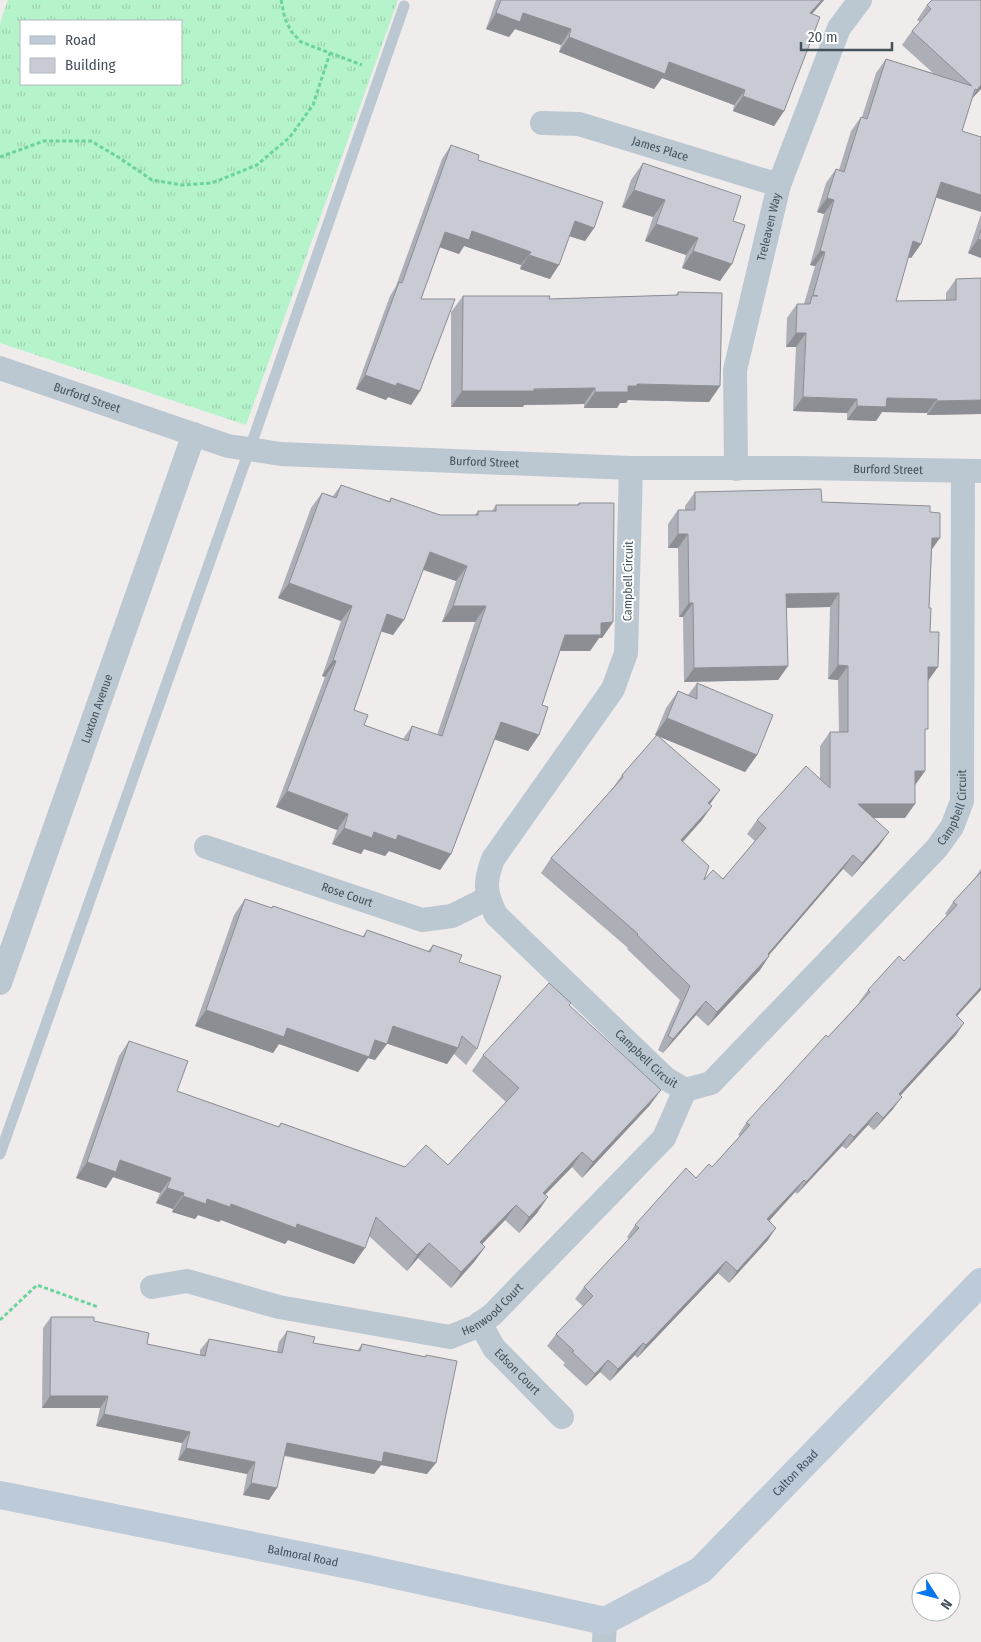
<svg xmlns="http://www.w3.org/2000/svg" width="981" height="1642" viewBox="0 0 981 1642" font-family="'Fira Sans Condensed',sans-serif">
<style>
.grass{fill:url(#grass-tufts);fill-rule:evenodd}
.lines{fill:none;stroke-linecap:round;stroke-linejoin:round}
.path{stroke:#6ad49b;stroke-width:3;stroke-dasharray:4 2.5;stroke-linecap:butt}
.lane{stroke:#bbc8d1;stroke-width:11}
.street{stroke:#bbc8d1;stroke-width:24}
.secondary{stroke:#bdcbd8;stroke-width:28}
.wall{fill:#acafb5;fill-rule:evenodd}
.shaded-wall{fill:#8c8e94}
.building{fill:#c8cbd3;stroke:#8c8e94;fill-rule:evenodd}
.labels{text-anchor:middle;stroke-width:4;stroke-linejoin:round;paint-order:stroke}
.street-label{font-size:12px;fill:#43515c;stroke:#fff}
</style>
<defs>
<pattern id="grass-tufts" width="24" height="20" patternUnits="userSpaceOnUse" patternTransform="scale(1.25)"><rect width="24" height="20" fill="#b5f3ca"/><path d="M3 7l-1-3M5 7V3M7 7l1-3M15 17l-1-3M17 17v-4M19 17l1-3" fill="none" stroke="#9dd2b0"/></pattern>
</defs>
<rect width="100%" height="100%" fill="#f0ecec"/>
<path class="grass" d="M8 0H398L246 425 0 343V23ZM21 21H181V84H21Z"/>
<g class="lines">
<g class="path">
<path d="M281 0 285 19 291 31 301 42 362 65"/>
<path d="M0 157 44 141H91L118 157 152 180 182 185 212 183 257 165 290 137 313 105 330 53"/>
<path d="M0 1320 37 1285 98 1307"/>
</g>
<path class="lane" d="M0 1154 250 448 404 6"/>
<g class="street">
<path id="s1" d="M542 123 579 124 779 185"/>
<path id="s2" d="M0 368 228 446 281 454 631 468H798L981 471"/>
<path id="s3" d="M631 468 626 653 613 689 493 859C484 883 485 892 496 915L665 1078 685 1090 711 1083 937 848 952 827 962 801 963 471"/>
<path id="s4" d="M736 469 735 370 779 185 839 28 860 0"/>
<path id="s5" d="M206 847 422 920 452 916 488 898"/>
<path id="s6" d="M0 983 194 434"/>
<path id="s7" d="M152 1287 187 1281 279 1307 450 1337 475 1327 492 1315 664 1138 685 1090"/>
<path id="s8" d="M480 1323 494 1348 562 1417"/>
<path d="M604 1642 605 1621"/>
</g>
<path class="secondary" id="s9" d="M0 1495 359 1567 605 1621 701 1570 981 1282"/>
</g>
<g class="wall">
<path d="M496 0H824L812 14 784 111 774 126 733 111 734 105 662 78 654 89 559 52 561 45 515 29 509 37 486 29Z"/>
<path d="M981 0V89L972 98 936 198 921 244 911 258 908 257 896 301 946 300V293L956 279 981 278V414L927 415V413L882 412 876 421 847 420V413L793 411 796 347H786L787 318 797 304H804L815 266 810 265 824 214 817 212 826 183 836 169 839 170 851 131 861 117H862L876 73 886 59 933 73 902 45 912 31 920 22 917 20 927 5Z"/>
<path d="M451 145 594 228 585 241 569 236 550 279 520 269 521 265 464 246 459 254 440 247 421 299 420 391 411 405 388 397 386 400 356 389 390 296 396 286 442 159Z"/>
<path d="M643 163 733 221 720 281 682 268 686 255 645 241 653 217 622 207 631 180Z"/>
<path d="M981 214V258L968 253Z"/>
<path d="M678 292 720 386 709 402 628 400 626 403H620L617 408H584V404L524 405 523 407H451V312L463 296 549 299 676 295Z"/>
<path d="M341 485 389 501 391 498 440 515H475L478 511H492L496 505H577L579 503 613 622 602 638H599L590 651H560L542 705 539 735 528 751 495 739 451 854 440 870 389 851 385 856 364 849 361 854 332 844 337 830 276 807 325 677 322 676 341 621 278 598 311 508 322 493 333 496ZM423 570 456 581 442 622H475L437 735 412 726 403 739 364 725 354 710 381 631 393 635Z"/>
<path d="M695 492 822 502 932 549 929 608 928 681 925 733V771L915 785 905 818H874L879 846 852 877 843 869 769 955V956L760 970 708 1026 696 1015 663 1053 658 1050 680 1000 627 949 628 948 541 873 551 858 612 789 622 775 657 736 655 735 666 708 678 691 688 695 697 683 757 755 745 772 658 736 710 804 702 820 683 842 704 880 723 879 755 841 747 834 757 820 820 779V746L830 732H839L838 680 828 679 830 607 786 608 788 666 778 680 684 682 683 617H679L678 548H668V524L678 510H685V506Z"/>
<path d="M981 869V990L957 1016 956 1035 900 1096 893 1109 874 1130 868 1125 846 1149 842 1146 797 1194 795 1192 769 1221 768 1240 729 1283 718 1273 637 1358 635 1355 610 1381 600 1372 586 1386 563 1365 565 1363 547 1346 556 1334 583 1306 575 1299 584 1287 629 1239 627 1237 635 1225 696 1178 712 1167 740 1136 738 1135 746 1123 828 1037 860 1002H859L868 990 904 961 947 915 945 914 953 902 974 879Z"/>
<path d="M245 899 271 908 273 906 362 937 367 930 428 951 433 945 459 962 477 1049 466 1065 454 1054 447 1064 387 1043 375 1060 368 1058 358 1072 279 1044 273 1053 195 1026 234 915Z"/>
<path d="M569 1006 650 1105 582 1178 572 1167 545 1195 537 1213 519 1233 505 1220 482 1244 485 1247 474 1262 451 1288 418 1258 407 1271 369 1236 354 1264 288 1240 285 1244 221 1220 219 1222 198 1215 195 1219 172 1212 173 1209 156 1203 160 1193 113 1177 106 1188 76 1178 119 1056 129 1041 177 1091 278 1127 281 1123 405 1167 448 1165 506 1102 472 1071 483 1055Z"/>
<path d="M51 1317 94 1321 147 1344 200 1355V1350L209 1339 277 1352 279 1342 287 1331 313 1343 357 1351 362 1344 425 1357 426 1355 427 1474 381 1465 374 1474 284 1456 269 1500 243 1495 247 1474 178 1460 182 1443 96 1426 100 1408H42L43 1328Z"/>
</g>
<g class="shaded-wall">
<path d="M822 0H824L799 29 810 13Z"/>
<path d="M496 13H523L571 29 561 45 515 29 509 37 486 29Z"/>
<path d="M569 37 669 62 745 90 734 105 662 78 654 89 559 52Z"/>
<path d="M981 85V89L967 104 977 90Z"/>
<path d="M743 96 784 111 774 126 733 111Z"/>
<path d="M941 182 981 195V212L931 196Z"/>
<path d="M634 190 665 200 653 217 622 207Z"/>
<path d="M827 198 834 200 824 214 817 212Z"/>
<path d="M575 221 594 228 585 241 565 235Z"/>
<path d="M656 224 698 238 686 255 645 241Z"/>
<path d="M472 231 531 252 521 265 464 246 459 254 436 246 445 232Z"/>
<path d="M978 239 981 240V258L968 253Z"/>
<path d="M913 241 921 244 911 258 903 256Z"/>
<path d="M693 251 732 264 720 281 682 268Z"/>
<path d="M820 251 825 252 815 266 810 265Z"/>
<path d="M529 255 559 265 550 279 520 269Z"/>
<path d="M796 333H806L796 347H786Z"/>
<path d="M365 375 397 383 420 391 411 405 388 397 386 400 356 389Z"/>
<path d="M637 384 720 386 709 402 628 400 626 403H620L617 408H584L595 392 628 386Z"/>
<path d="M595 388 584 404 524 405 523 407H451L462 391Z"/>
<path d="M803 397 857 399 847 413 793 411Z"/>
<path d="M887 398 937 399 927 413 882 412 876 421 847 420 857 406Z"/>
<path d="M981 400V414L927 415 937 401Z"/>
<path d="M678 534H688L678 548H668Z"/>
<path d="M932 538H940L930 552Z"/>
<path d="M430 552 467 566 456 581 419 568Z"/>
<path d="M289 583 352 606 341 621 278 598Z"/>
<path d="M839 593 830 607 776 608 786 594Z"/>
<path d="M689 603H693L683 617H679Z"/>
<path d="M453 606H486L475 622H442Z"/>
<path d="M387 614 404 620 393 635 376 630Z"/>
<path d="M613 622 602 638H599L590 651H554L565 635 601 623Z"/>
<path d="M333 660 336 661 325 677 322 676Z"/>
<path d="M838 665 848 666 838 680 828 679Z"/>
<path d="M788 666 778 680 684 682 694 668Z"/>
<path d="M928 667H938L928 681Z"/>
<path d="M667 718 757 755 745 772 655 735Z"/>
<path d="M501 722 539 735 528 751 490 738Z"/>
<path d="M915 771H925L915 785Z"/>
<path d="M720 790 710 804 708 803Z"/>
<path d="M287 791 348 814 337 830 276 807Z"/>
<path d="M858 804H915L905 818H848Z"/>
<path d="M712 806 702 820 671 854 681 840Z"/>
<path d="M344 828 374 832 398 835 451 854 440 870 389 851 385 856 364 849 361 854 332 844Z"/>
<path d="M889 832 879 846 852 877 862 863Z"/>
<path d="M853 855 843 869 758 968 768 954Z"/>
<path d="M769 956 760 970 708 1026 717 1012Z"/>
<path d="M981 987V990L947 1027 956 1015Z"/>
<path d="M706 1001 696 1015 663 1053 673 1039Z"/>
<path d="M206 1010 287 1028 375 1040 387 1044 375 1060 368 1058 358 1072 279 1044 273 1053 195 1026Z"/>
<path d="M964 1023 956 1035 890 1107 899 1094Z"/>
<path d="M393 1026 458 1048 447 1064 382 1042Z"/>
<path d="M661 1090 650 1105 582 1178 593 1162Z"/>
<path d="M902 1097 893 1109 874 1130 883 1118Z"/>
<path d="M877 1112 868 1125 846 1149 854 1137Z"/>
<path d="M850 1134 842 1146 797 1194 806 1182Z"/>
<path d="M582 1152 572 1167 532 1208 543 1193Z"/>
<path d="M120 1160 171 1178 160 1193 113 1177 106 1188 76 1178 87 1162Z"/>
<path d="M804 1180 795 1192 759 1232 767 1219Z"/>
<path d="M167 1188 184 1193 173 1209 156 1203Z"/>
<path d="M183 1196 207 1199 231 1204 297 1224 365 1248 354 1264 288 1240 285 1244 221 1220 219 1222 198 1215 195 1219 172 1212Z"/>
<path d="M548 1197 537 1213 519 1233 529 1217Z"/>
<path d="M516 1205 505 1220 469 1258 480 1242Z"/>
<path d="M776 1228 768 1240 729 1283 737 1271Z"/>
<path d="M429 1243 418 1258 407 1271 417 1255Z"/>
<path d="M485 1247 474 1262 451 1288 461 1272Z"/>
<path d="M726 1261 718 1273 637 1358 646 1345Z"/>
<path d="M643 1343 635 1355 610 1381 618 1369Z"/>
<path d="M608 1360 600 1372 586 1386 595 1374Z"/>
<path d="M50 1396H108L100 1408H42Z"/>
<path d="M104 1414 190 1432 182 1443 96 1426Z"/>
<path d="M287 1443 384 1452 436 1463 427 1474 381 1465 374 1474 278 1454Z"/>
<path d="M186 1448 255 1462 247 1474 178 1460Z"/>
<path d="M251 1483 277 1488 269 1500 243 1495Z"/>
</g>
<g class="building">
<path d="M501 0H822L810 13 820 17 784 111 743 96 745 90 669 62 665 74 569 37 571 29 523 13 520 22 496 13Z"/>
<path d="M932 0H981V85L977 90 975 89 962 131 981 137V195L941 182 921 244 913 241 896 301 956 300V279L981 278V400L937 401V399L887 398 886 407 857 406V399L803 397 806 333H796L797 304H810L812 296H818L813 295 825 252 820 251 834 200 827 198 836 169 844 172 861 117 867 119 886 59 972 86 912 31 931 9 927 5Z"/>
<path d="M451 145 479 155 478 160 603 202 594 228 575 221 559 265 529 255 531 252 472 231 469 240 445 232 421 299H455L420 391 397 383 396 386 365 375 399 282 402 283Z"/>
<path d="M643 163 741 196 733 221 745 225 732 264 693 251 698 238 656 224 665 200 634 190Z"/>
<path d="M981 229V240L978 239Z"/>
<path d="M678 292 722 293 720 386 637 384V386H628V392H595V388L534 389V391H462L463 296H550L549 299 678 295Z"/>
<path d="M341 485 390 502 391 498 440 515H478V511H496V505H579V503H614L613 622 601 623V635H565L542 705 548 707 539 735 501 722 451 854 398 835 396 840 374 832 372 838 344 828 348 814 287 791 336 661 333 660 352 606 289 583 322 493 336 498ZM430 552 467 566 453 606H486L442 736 412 726 408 741 364 725 368 715 354 710 387 614 404 620Z"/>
<path d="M821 489 822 502 930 506V512L940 513V538H932L929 608H931L930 632H939L938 667H928V729H925V771H915V804H858L889 832 862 863 853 855 768 954 769 956 717 1012 706 1001 673 1039 668 1036 690 986 637 935 638 934 551 858 623 777 622 775 657 735 720 790 708 803 712 806 681 840 709 866 704 880 713 870 723 879 766 828 757 820 806 766 830 788V732H848V666L838 665 839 593 786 594 788 666 694 668 693 603H689L688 534H678V510H695V492Z"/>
<path d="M697 683 773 715 757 755 667 718 678 691 697 699Z"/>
<path d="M981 872V987L956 1015 964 1023 899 1094 902 1097 883 1118 877 1112 854 1137 850 1134 806 1182 804 1180 767 1219 776 1228 737 1271 726 1261 646 1345 643 1343 618 1369 608 1360 595 1374 572 1352 574 1351 556 1334 593 1296 584 1287 639 1228 635 1225 686 1168 696 1178 709 1164 712 1167 750 1125 746 1123 826 1035 828 1037 870 992 868 990 899 956 904 961 957 905 953 902Z"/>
<path d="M245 899 272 908 273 906 364 937 367 930 430 952 433 945 462 955 459 962 501 976 477 1049 462 1036 458 1048 393 1026 387 1044 375 1040 369 1057 287 1028 284 1037 206 1010Z"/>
<path d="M549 983 571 1003 569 1005 661 1090 593 1162 582 1152 543 1193 548 1197 529 1217 516 1205 480 1242 485 1247 461 1272 429 1243 417 1255 376 1217 365 1248 297 1224 296 1228 231 1204 230 1207 207 1199 206 1204 183 1196 184 1193 167 1188 171 1178 120 1160 116 1172 87 1162 129 1041 188 1061 177 1091 279 1127 281 1123 405 1167 426 1145 448 1165 519 1088 483 1055Z"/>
<path d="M51 1317H94V1321L149 1333 147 1344 205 1356 209 1339 282 1353 287 1331 315 1337 313 1343 360 1351 362 1344 426 1357V1355L457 1361 436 1463 384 1452 382 1462 287 1443 277 1488 251 1483 255 1462 186 1448 190 1432 104 1414 108 1396H50Z"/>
</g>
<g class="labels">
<g class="street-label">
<text dy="4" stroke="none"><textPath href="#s1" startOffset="122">James Place</textPath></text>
<text dy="4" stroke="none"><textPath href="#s4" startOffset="246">Treleaven Way</textPath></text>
<text dy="4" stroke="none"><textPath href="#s2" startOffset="92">Burford Street</textPath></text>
<text dy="4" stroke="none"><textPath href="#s2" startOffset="498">Burford Street</textPath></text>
<text dy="4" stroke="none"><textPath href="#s2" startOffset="902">Burford Street</textPath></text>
<text transform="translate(628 581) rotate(-89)" y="4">Campbell Circuit</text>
<text dy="4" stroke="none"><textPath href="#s6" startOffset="291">Luxton Avenue</textPath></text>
<text dy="4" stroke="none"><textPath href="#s3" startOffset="1146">Campbell Circuit</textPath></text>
<text dy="4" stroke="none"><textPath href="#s5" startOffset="149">Rose Court</textPath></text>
<text dy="4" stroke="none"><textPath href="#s3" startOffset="698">Campbell Circuit</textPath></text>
<text dy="4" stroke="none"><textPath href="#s7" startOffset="356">Henwood Court</textPath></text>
<text dy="4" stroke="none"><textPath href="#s8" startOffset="62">Edson Court</textPath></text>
<text dy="4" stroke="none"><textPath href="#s9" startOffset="862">Calton Road</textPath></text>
<text dy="4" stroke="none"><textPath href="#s9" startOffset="309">Balmoral Road</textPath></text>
</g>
</g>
<rect x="20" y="20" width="162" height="65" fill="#ffffff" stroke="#b4b9be"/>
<rect x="30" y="36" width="25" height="8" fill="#bdcbd8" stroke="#b4b9be"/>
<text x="65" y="45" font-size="15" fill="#43515c">Road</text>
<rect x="30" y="58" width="25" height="15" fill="#c8cbd3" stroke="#b4b9be"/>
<text x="65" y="70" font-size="15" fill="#43515c">Building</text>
<g transform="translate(936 1597) rotate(126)"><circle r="24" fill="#ffffff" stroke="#b4b9be"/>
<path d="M0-4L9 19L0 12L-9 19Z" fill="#0777ef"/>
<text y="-8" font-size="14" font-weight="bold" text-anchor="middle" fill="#43515c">N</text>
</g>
<path d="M801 42v8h91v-8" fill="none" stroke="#43515c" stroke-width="2.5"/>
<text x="808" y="42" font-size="15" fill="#43515c" stroke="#ffffff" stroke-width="4" paint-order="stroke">20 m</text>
</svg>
